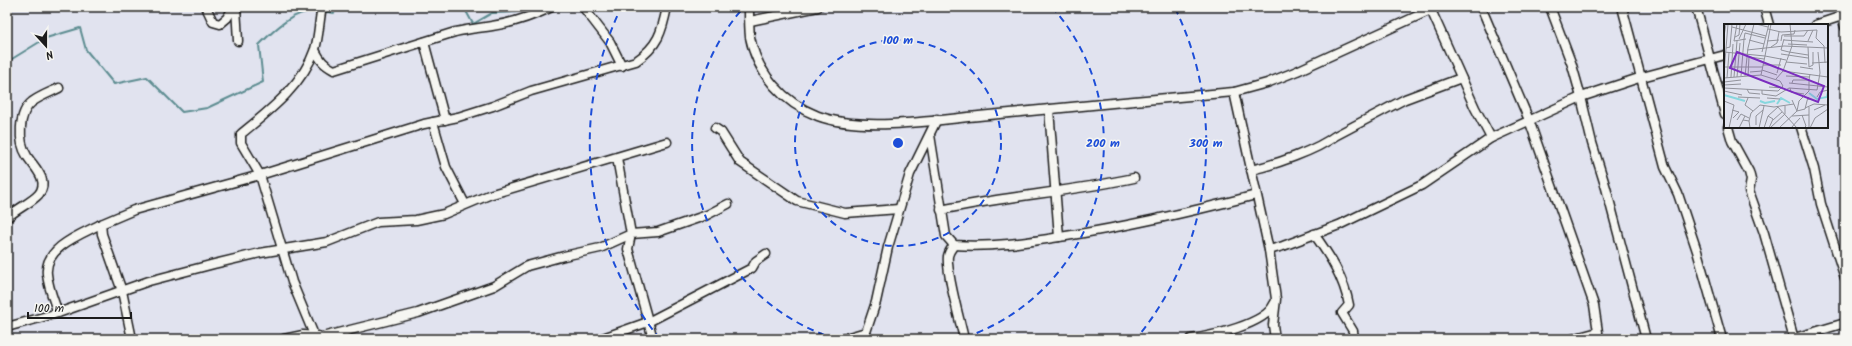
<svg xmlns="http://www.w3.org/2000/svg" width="1852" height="346" viewBox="0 0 1852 346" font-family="Kalam,sans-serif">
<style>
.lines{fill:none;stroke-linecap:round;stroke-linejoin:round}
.stream{stroke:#5c8c90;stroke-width:2}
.street-casing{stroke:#1c1c1c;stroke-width:11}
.street{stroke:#f6f6f2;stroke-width:8}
.ring{fill:none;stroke:#1d4ed8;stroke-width:2;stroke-dasharray:7 5}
.inset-river{fill:none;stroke:#86d7de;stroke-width:2}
.inset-road{fill:none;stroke:#92939b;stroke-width:1}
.view{fill:#7b2cbf;fill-opacity:0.15;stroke:#7b2cbf;stroke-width:2}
.inset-edge{fill:none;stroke:#1c1c1c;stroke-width:2}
.centre{fill:#1d4ed8;stroke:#f6f6f2;stroke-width:2}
.ring-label{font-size:12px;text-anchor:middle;font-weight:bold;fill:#1d4ed8;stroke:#f6f6f2;stroke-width:3;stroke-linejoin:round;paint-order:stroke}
</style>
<rect width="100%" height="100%" fill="#e1e3ef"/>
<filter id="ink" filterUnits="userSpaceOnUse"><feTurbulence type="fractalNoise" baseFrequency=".025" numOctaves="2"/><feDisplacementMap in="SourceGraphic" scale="8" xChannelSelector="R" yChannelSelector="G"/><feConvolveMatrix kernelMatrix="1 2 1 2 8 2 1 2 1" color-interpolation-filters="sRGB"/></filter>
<g filter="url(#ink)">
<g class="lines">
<g class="stream">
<path d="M421 7H426"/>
<path d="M467 7 466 11 473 24 492 13 515 12V7"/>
<path d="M323 11 334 13 338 7"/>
<path d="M7 62 46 38 80 28 86 50 114 84 147 77 182 112 207 108 263 82 259 45C274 30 295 9 318 11"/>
</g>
<defs>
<g id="street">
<path d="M206 7 213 22 220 24 227 18 234 7"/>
<path d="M236 7 238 41"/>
<path d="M583 7 610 42 622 66"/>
<path d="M749 7C749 17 749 27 750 37 757 74 784 103 818 116 864 133 941 119 989 115 1071 107 1152 99 1234 92L1267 83 1297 71 1437 7"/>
<path d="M1481 7 1529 120 1594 305 1598 332 1572 339"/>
<path d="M1550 7 1572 65 1581 97 1592 143 1606 188 1646 339"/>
<path d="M1622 7 1665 167 1678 194 1697 251 1722 339"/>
<path d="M1696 7 1725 114"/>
<path d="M1764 7 1769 25"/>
<path d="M1839 7 1845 27"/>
<path d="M1431 10 1475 108 1491 138"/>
<path d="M750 21 818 7"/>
<path d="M1815 25 1845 15"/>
<path d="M424 42 445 120"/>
<path d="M315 50C320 60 324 65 334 70L455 32C468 29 479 28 492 26 513 23 533 16 552 7"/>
<path d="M1234 92 1269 250 1276 299 1273 325 1275 339"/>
<path d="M1049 109 1059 237"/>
<path d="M433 122 446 167 465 204"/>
<path d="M1728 127 1732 141 1749 172 1751 180 1749 191 1764 233 1794 339"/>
<path d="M1801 127 1814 169 1821 204 1845 278"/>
<path d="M715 128 721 132 740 162 797 201 845 213 899 209"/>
<path d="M930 135 946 236 954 245C992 248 1028 242 1066 236 1130 226 1194 211 1256 195"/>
<path d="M1251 170C1274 165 1317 150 1335 136L1405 99 1461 78"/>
<path d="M941 210C1004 196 1070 192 1134 178"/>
<path d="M7 218C16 209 31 203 39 194 50 180 33 166 27 156 18 142 18 113 32 102 40 96 51 92 59 88"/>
<path d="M1314 234C1330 256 1344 278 1349 305L1342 313 1353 331 1354 339"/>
<path d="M954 245C951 249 949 251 948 256 946 273 960 320 964 339"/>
<path d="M1269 250 1283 246 1339 225 1422 185 1491 138 1581 97 1642 77 1725 55"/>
<path d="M58 313C54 301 48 287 47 274 44 247 82 234 101 224"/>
<path d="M7 327 58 313 149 281 214 264 260 253 327 242 378 222 416 220 444 214 489 195 667 142"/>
<path d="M314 335 292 282 260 175 241 143V134C269 111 303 85 315 49 319 36 319 21 322 7"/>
<path d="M132 339 122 291 102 234 101 224 134 210 260 175 424 124 458 117 493 106 531 91 636 61C658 46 662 32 667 7"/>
<path d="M284 339 303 335 318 336"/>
<path d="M323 339 322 337 418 313 494 286 527 266 564 256 600 248 631 234 617 158"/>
<path d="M600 339 648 322 752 268 756 261 766 254"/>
<path d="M653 339 628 249 631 234 658 232 707 215 728 204"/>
<path d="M842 339 866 332"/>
<path d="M866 339V332L876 302 888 247 910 174 937 119"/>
<path d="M1191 339C1212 336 1266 324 1274 304"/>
<path d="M1791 339 1845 323"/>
</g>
</defs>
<use href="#street" class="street-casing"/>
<use href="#street" class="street"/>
</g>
</g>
<g class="ring">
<circle cx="898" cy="143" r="103"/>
<path d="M836 339A205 205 0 0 1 744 7M1052 7A205 205 0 0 1 960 339"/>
<path d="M660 339A308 308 0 0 1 621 8M1175 8A308 308 0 0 1 1136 339"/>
</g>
<g transform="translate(1724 24)">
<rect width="104" height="104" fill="#e1e3ef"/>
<path class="inset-river" d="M85 69 93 75 103 73 104 68M0 71 21 77M36 77 41 79 51 77M53 80 57 74 66 79"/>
<path class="inset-road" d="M13 0 10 17 22 15M32 0 44 3M8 3 42 12M44 5 57 8 93 6 92 14 100 22 101 39M0 12 2 0M60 12H80L84 6M11 13 15 11 16 0M15 15 22 0M20 15 21 9 41 14M60 15 57 26 65 28M25 16 40 20M60 16 89 18M43 17 55 16M57 17 58 11 70 10 71 6M84 17 89 6M64 20 83 21M47 23 53 19 55 8M84 23 85 43 89 41V28M2 24 6 23 8 0M23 26 60 22 104 24M0 28 41 32 47 0M38 28 45 0M65 28 84 31M57 30 84 34M62 38 83 40M88 39 104 38M39 41H57M0 43H39M76 43 89 45M38 46 53 51M59 47 104 53M26 48 38 47M0 49 4 0M53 49 57 34M37 51 41 32 62 36M17 52 20 15M21 52 24 24 30 0M24 52 25 33 40 35M62 52 85 53M7 53 9 20M10 53 13 17M13 53 16 19M0 54 37 51 56 57 59 62 54 67 0 64M3 54 5 29M52 55 59 47 68 22 66 0M0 58 17 56M65 59 104 63M68 59 69 56H85L86 50M0 61 17 60M45 63 59 64M66 64 67 68 80 70M23 65 25 69 36 70M38 66V70L52 72 65 64 93 66 96 49 94 28M0 67 18 71M14 73 36 74M93 73 96 68 104 66M24 74 21 81 29 87M43 74 56 75M68 76 73 87 81 85 84 73 85 76M0 77 10 81 5 104M53 82 73 104M81 84 90 80 104 81M8 86 15 88 9 94M90 86 101 81M78 91 82 102 80 104M44 92 49 95 45 104M68 92 85 91M13 96 17 90 25 94M19 96 25 97 26 104M49 96 58 88M25 97 27 89 36 81 50 83 70 80M32 101V92L39 86M15 104 21 92M35 104 40 82M40 104 44 92 54 83M46 104 61 90V82M55 104 73 87 75 77 85 67V57M67 104 76 94M85 104V83M86 104 91 94 104 85"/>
<path class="view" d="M13 28 100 62 94 78 6 44Z"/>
<rect width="104" height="104" class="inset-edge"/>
</g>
<circle cx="898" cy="143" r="6" class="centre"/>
<g class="ring-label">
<text x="898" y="44">100 m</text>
<text x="1103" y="147">200 m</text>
<text x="1206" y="147">300 m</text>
</g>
<rect width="1852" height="346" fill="none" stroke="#f6f6f2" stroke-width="24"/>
<rect x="12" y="12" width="1828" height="322" fill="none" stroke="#1c1c1c" stroke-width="1.5" filter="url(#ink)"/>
<g transform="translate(46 46) rotate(159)" stroke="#f6f6f2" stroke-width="3" paint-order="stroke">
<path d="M0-3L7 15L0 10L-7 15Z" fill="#1c1c1c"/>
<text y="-6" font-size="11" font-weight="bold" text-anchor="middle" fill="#1c1c1c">N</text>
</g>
<path d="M28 312v6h103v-6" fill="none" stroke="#1c1c1c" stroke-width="2"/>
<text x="34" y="312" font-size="12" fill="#1c1c1c" stroke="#f6f6f2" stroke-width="3" paint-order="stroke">100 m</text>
</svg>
